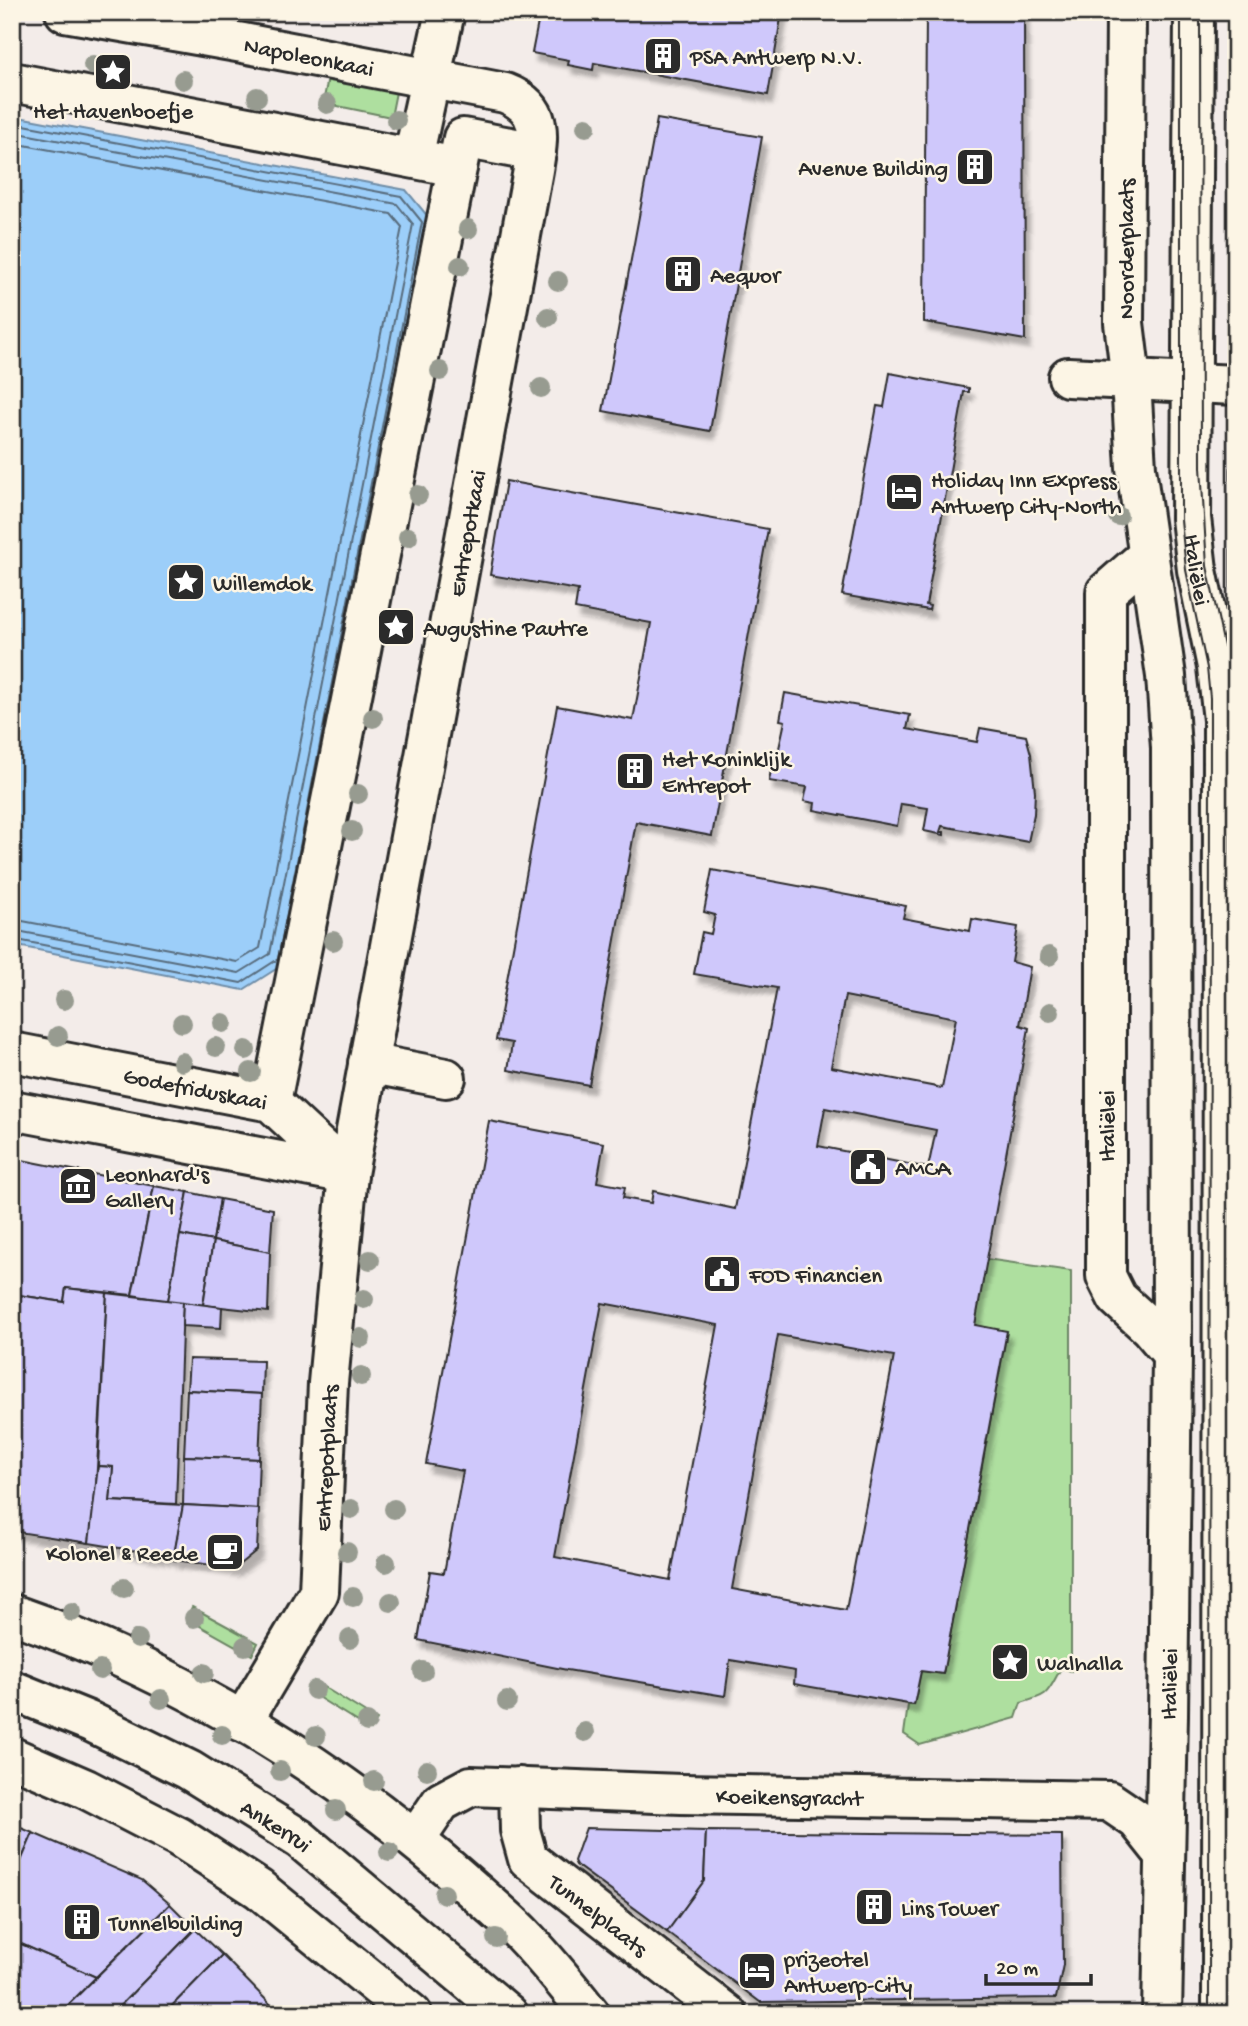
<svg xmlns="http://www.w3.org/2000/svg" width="1248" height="2026" viewBox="0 0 1248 2026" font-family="'Gochi Hand',sans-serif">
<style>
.green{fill:#aedf9f;stroke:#6c8565;stroke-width:2}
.water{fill:#9ccef9;stroke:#6f8da7;stroke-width:2}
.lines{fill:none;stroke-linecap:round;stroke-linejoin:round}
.shore{stroke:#586c7d;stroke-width:2}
.building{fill:#cfc8fb;stroke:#2b2b2b;stroke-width:2;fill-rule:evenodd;filter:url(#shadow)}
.minor-casing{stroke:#2b2b2b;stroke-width:44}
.major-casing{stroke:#2b2b2b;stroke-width:44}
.minor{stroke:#fcf5e5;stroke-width:38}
.major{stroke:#fcf5e5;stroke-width:38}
.tram{stroke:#2b2b2b;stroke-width:2}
.tree{fill:#979b90}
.labels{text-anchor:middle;stroke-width:5;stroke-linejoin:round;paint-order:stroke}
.street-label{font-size:23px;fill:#2b2b2b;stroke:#fcf5e5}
.poi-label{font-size:23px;fill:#2b2b2b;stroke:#fcf5e5;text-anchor:start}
</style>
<defs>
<filter id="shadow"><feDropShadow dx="4.5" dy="8" stdDeviation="2" flood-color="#0004"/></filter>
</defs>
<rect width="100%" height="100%" fill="#f3ece9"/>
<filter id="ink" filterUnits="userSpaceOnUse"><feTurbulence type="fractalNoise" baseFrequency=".0143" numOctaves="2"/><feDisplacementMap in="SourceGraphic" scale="14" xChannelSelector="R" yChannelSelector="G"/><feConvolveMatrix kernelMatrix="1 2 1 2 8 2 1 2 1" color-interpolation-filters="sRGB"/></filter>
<g filter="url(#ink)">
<g class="green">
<path d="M328 78 396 92 391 117 323 103Z"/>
<path d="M986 1259 1071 1271V1671L1061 1668C1047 1694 1050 1695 1021 1703L1016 1718 920 1745 904 1734 908 1705H914L921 1671 943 1674 1007 1332 975 1325Z"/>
<path d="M192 1607 258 1643 252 1655 186 1618Z"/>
<path d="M314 1681 377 1720 371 1730 308 1691Z"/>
</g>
<path class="water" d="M24 118 406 190 430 219 284 964 243 990 12 945V120Z"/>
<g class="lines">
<g class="shore">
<path d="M12 126 24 125 401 196 422 222 278 959 241 983 12 939"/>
<path d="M12 135 24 134 397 204 413 224 270 954 239 973 12 930"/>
<path d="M12 146 24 145 391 214 402 227 260 948 237 962 12 919"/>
</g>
</g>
<g class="building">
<path d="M540 12H782L768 95 594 63 593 70 568 65 569 60 532 53Z"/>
<path d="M926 12H1024L1025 340 924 322Z"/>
<path d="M657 119 762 137 710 431 603 411Z"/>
<path d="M890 373 969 388V392H964L926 605 930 606 929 610 842 595 877 406 884 407Z"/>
<path d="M506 481 768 529 712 836 636 822 589 1085 508 1070 512 1043 496 1040 557 706 633 720 651 623 575 609 578 590 490 575Z"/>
<path d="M785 693 910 715 907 729 977 742 980 728 1026 736 1031 754 1035 792 1034 814 1028 842 942 826 940 832H944V835L924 831 928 808 901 804 897 826 814 810 815 803 804 801 807 787 769 781 774 753H778L785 721 780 720Z"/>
<path d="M712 870 906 906 903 918 970 931 972 919 1018 927 1012 962 1030 967 1020 1025 1029 1028 975 1325 1007 1331 943 1674 921 1671 914 1705 794 1684 795 1671 730 1660 725 1696 567 1670 418 1640 430 1571 444 1573 463 1471 426 1464 489 1121 604 1143 597 1182 625 1187 623 1198 651 1203 653 1191 735 1209 777 988 694 974 702 932 711 934 715 915 704 912ZM845 996 956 1018 942 1088 831 1067ZM825 1108 936 1130 928 1168 818 1146ZM602 1303 718 1325 670 1580 555 1557ZM778 1335 894 1356 846 1610 732 1589Z"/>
<path d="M12 1158 154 1186 132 1295 66 1288 64 1302 12 1294Z"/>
<path d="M154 1186 188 1192 168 1301 132 1295Z"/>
<path d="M188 1192 220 1199 213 1241 180 1235Z"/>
<path d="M220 1199 273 1209 270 1252 213 1241Z"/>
<path d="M180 1235 213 1241 203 1305 168 1301Z"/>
<path d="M213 1241 270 1252 268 1312 203 1305Z"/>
<path d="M66 1288 107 1293 95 1503 89 1543 12 1531V1294L64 1302Z"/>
<path d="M107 1293 183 1302 176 1504 110 1501 113 1467 98 1466Z"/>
<path d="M183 1302 222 1307 221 1328 182 1326Z"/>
<path d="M189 1359 263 1361 262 1394 187 1390Z"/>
<path d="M187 1390 262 1394 259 1459 184 1456Z"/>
<path d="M184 1456 259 1459 257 1509 183 1505Z"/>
<path d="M98 1466 113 1467 110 1501 183 1505 174 1557 89 1543Z"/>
<path d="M183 1505 259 1509 257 1550 235 1568 173 1560Z"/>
<path d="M12 1824 33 1833 12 1882Z"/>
<path d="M586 1828 706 1831 704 1881 667 1932 576 1865 574 1861Z"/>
<path d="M706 1831 1062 1835 1063 1965 1056 1998 760 2002 667 1932 704 1881Z"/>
<path d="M33 1833 142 1880 170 1904 96 1977 12 1940V1882Z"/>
<path d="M170 1904 195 1929 112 2014H59Z"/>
<path d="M195 1929 222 1955 164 2014H112Z"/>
<path d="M12 1940 96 1977 59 2014H12Z"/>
<path d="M222 1955 280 2014H164Z"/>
</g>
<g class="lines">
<defs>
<g id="minor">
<path id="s1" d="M65 12 243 43 505 93C544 108 539 135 533 170L348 1174 328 1383 319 1592 242 1722"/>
<path id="s2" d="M1194 12 1191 518 1197 570 1217 667 1223 720 1222 2014"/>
<path d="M12 82 457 167"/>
<path d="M413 158 445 12"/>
<path d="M1068 377 1236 385"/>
<path d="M1147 556 1106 592V1276L1117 1298 1150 1328 1172 1354"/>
<path id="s3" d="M12 1052 271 1102 348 1174"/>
<path d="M368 1063 446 1078"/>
<path d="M271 1102 463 138 536 152"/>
<path d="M12 1110 348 1174"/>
<path d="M12 1614C178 1671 339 1770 470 1887 487 1902 505 1917 521 1933 546 1959 568 1986 590 2014"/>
<path d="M12 1757 86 1789 179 1837 259 1889 412 2014"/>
<path id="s4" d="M519 1787 520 1830 528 1859 727 2014"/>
<path id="s5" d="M416 1839 441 1802 471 1786 681 1794 1109 1801 1137 1820 1164 1854"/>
</g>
<g id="major">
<path d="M1126 12 1124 323 1131 380 1136 468 1166 676 1171 748 1172 1354 1168 1715 1162 2014"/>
<path id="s6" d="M12 1690 91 1722 189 1770 300 1839 508 2014"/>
</g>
</defs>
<use href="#minor" class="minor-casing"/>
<use href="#major" class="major-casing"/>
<use href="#minor" class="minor"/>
<use href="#major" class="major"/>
<g class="tram">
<path d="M1181 12V520L1186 570 1207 668 1210 698 1209 2014"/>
<path d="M1200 12 1201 467 1207 566 1224 646"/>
<path d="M1230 12 1232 2014"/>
</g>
</g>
<g class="tree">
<circle cx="93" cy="65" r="10"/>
<circle cx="183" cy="80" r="10"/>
<circle cx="257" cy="97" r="10"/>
<circle cx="327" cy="104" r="10"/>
<circle cx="396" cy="120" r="10"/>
<circle cx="586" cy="127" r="10"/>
<circle cx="468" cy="229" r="10"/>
<circle cx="460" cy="266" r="10"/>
<circle cx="558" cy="281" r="10"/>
<circle cx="548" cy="317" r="10"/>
<circle cx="440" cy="371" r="10"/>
<circle cx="541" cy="388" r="10"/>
<circle cx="418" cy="495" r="10"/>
<circle cx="1118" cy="516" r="10"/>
<circle cx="408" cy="537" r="10"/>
<circle cx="373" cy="718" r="10"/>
<circle cx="358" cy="794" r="10"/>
<circle cx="352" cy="831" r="10"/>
<circle cx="333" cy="941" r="10"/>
<circle cx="1049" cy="956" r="10"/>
<circle cx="64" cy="1000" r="10"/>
<circle cx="1050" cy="1012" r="10"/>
<circle cx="182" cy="1023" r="10"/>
<circle cx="223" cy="1023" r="10"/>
<circle cx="58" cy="1036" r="10"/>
<circle cx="216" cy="1047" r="10"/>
<circle cx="246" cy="1050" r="10"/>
<circle cx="182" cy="1062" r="10"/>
<circle cx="251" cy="1072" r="10"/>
<circle cx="370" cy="1260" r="10"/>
<circle cx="364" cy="1299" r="10"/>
<circle cx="361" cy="1338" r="10"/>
<circle cx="361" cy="1376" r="10"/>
<circle cx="351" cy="1509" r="10"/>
<circle cx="394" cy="1509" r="10"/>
<circle cx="347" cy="1552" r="10"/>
<circle cx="386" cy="1563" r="10"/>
<circle cx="124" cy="1588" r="10"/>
<circle cx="353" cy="1597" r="10"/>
<circle cx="391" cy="1602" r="10"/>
<circle cx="72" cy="1612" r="10"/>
<circle cx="194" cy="1618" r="10"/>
<circle cx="138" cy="1639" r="10"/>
<circle cx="350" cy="1639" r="10"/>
<circle cx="245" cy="1646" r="10"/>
<circle cx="100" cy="1670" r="10"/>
<circle cx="423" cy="1671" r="10"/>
<circle cx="204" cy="1673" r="10"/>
<circle cx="315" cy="1690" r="10"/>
<circle cx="161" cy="1699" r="10"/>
<circle cx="507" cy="1701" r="10"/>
<circle cx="367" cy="1722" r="10"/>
<circle cx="585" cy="1732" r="10"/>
<circle cx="222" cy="1735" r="10"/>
<circle cx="316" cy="1736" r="10"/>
<circle cx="427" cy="1770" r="10"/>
<circle cx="280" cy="1771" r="10"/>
<circle cx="374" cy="1781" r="10"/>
<circle cx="336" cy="1810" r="10"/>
<circle cx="389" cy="1852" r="10"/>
<circle cx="444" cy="1894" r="10"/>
<circle cx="496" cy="1938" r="10"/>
</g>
</g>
<defs>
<symbol id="building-square" viewBox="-11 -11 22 22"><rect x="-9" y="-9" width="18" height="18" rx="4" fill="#2b2b2b" stroke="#fcf5e5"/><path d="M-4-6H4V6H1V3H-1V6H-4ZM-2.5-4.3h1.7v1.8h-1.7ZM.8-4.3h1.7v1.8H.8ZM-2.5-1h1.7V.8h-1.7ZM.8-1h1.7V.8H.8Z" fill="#fff"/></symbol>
<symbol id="sight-square" viewBox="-11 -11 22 22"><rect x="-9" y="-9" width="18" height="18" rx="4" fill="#2b2b2b" stroke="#fcf5e5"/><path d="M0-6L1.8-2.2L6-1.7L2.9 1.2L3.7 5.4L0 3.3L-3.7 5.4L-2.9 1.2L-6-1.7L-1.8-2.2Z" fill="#fff"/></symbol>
<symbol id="hotel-square" viewBox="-11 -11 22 22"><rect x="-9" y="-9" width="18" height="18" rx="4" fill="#2b2b2b" stroke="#fcf5e5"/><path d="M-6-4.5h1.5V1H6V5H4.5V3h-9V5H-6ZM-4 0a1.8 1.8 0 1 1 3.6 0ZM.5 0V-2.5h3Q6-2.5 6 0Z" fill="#fff"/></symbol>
<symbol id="civic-square" viewBox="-11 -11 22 22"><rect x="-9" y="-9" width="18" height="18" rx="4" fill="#2b2b2b" stroke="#fcf5e5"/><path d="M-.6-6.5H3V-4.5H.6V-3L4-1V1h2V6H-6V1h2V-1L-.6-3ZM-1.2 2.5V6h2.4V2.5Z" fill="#fff"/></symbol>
<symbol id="museum-square" viewBox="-11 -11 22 22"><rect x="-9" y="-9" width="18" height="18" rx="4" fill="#2b2b2b" stroke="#fcf5e5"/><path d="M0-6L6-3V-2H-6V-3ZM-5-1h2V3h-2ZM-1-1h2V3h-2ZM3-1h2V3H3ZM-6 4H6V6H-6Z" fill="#fff"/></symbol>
<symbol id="cafe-square" viewBox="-11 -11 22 22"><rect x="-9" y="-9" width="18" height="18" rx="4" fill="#2b2b2b" stroke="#fcf5e5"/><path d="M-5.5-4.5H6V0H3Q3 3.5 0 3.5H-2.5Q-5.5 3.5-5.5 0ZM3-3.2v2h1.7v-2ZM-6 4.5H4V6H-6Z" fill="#fff"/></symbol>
</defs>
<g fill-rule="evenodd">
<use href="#building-square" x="641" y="34" width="44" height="44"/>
<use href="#sight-square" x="91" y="50" width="44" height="44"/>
<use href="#building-square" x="953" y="145" width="44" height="44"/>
<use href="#building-square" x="661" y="252" width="44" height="44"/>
<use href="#hotel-square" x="882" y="470" width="44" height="44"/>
<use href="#sight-square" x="164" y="560" width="44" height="44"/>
<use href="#sight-square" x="374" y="605" width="44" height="44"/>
<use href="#building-square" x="613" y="749" width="44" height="44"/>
<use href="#civic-square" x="846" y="1145" width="44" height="44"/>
<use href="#museum-square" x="56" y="1164" width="44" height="44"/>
<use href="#civic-square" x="700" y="1252" width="44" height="44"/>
<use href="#cafe-square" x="203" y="1530" width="44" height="44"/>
<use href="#sight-square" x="988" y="1640" width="44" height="44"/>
<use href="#building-square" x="852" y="1885" width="44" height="44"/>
<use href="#building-square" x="60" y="1900" width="44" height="44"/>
<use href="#hotel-square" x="735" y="1949" width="44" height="44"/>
</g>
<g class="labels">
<g class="street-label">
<text dy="8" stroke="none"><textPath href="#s1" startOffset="248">Napoleonkaai</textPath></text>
<text transform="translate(1125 249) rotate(-90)" y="8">Noorderplaats</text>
<text transform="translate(466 533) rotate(-80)" y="8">Entrepotkaai</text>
<text dy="8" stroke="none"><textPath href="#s2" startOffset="558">Italiëlei</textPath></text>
<text dy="8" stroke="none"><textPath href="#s3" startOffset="187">Godefriduskaai</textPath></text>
<text transform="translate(1106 1126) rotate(-90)" y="8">Italiëlei</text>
<text transform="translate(325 1458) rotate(-87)" y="8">Entrepotplaats</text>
<text transform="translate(1168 1684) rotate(-89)" y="8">Italiëlei</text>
<text dy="8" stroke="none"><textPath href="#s5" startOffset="397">Koeikensgracht</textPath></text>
<text dy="8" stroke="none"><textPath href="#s6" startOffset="298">Ankerrui</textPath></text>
<text dy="8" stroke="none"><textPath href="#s4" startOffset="163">Tunnelplaats</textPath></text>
</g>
<g class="poi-label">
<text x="690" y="64">PSA Antwerp N.V.</text>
<text x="113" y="118" text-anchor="middle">Het Havenboefje</text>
<text x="948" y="175" text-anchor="end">Avenue Building</text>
<text x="710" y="282">Aequor</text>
<text x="931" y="487">Holiday Inn Express<tspan x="931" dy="26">Antwerp City-North</tspan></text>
<text x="213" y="590">Willemdok</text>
<text x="423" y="635">Augustine Pautre</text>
<text x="662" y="766">Het Koninklijk<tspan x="662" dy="26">Entrepot</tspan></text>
<text x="895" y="1175">AMCA</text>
<text x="105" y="1181">Leonhard's<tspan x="105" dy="26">Gallery</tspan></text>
<text x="749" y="1282">FOD Financien</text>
<text x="198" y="1560" text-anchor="end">Kolonel &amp; Reede</text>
<text x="1037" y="1670">Walhalla</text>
<text x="901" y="1915">Lins Tower</text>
<text x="109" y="1930">Tunnelbuilding</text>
<text x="784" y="1966">prizeotel<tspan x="784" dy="26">Antwerp-City</tspan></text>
</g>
</g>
<rect width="1248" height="2026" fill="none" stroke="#fcf5e5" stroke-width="42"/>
<rect x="21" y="21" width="1206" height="1984" fill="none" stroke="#2b2b2b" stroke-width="2.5" filter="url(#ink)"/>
<path d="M986 1974v10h105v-10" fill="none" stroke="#2b2b2b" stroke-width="3.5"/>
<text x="996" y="1974" font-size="21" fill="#2b2b2b" stroke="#fcf5e5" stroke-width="5" paint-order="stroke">20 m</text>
</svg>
